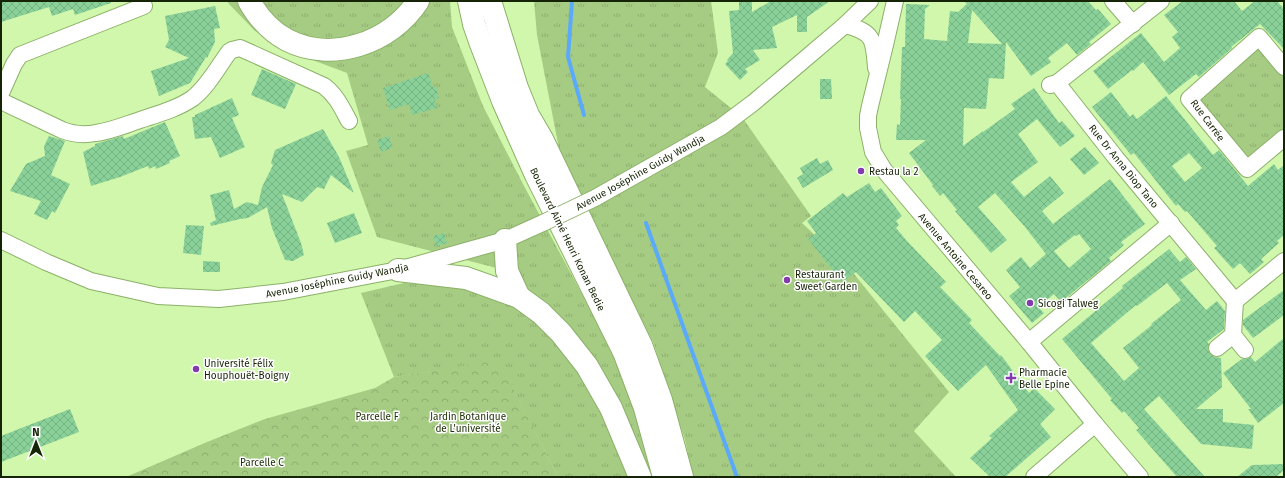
<svg xmlns="http://www.w3.org/2000/svg" width="1285" height="478" viewBox="0 0 1285 478" font-family="'Fira Sans',sans-serif">
<style>
.grass{fill:url(#grass-tufts)}
.forest{fill:url(#forest-crowns)}
.lines{fill:none;stroke-linecap:round;stroke-linejoin:round}
.stream{stroke:#5baafa;stroke-width:4}
.building{fill:url(#building-cross-hatch);fill-rule:evenodd}
.minor-casing{stroke:#8cb169;stroke-width:18}
.highway-casing{stroke:#8cb169;stroke-width:24}
.minor{stroke:#fff;stroke-width:16}
.highway{stroke:#fff;stroke-width:22}
.minor-bridge-casing{stroke:#8cb169;stroke-width:18;stroke-linecap:butt}
.minor-bridge{stroke:#fff;stroke-width:16}
.poi-dot{fill:#833aad;stroke:#fff;stroke-width:1.5}
.labels{text-anchor:middle;stroke-width:3;stroke-linejoin:round;paint-order:stroke}
.street-label{font-size:10px;fill:#162406;stroke:#fff}
.poi-label{font-size:10px;fill:#162406;stroke:#fff;text-anchor:start}
.park-label{font-size:10px;fill:#203309;stroke:#fff}
</style>
<defs>
<pattern id="grass-tufts" width="24" height="20" patternUnits="userSpaceOnUse"><rect width="24" height="20" fill="#a6cc83"/><path d="M3 7l-1-3M5 7V3M7 7l1-3M15 17l-1-3M17 17v-4M19 17l1-3" fill="none" stroke="#8eaf70"/></pattern>
<pattern id="forest-crowns" width="20" height="18" patternUnits="userSpaceOnUse"><rect width="20" height="18" fill="#a6cc83"/><path d="M2 6a3 3 0 1 1 6 0M12 15a3 3 0 1 1 6 0" fill="none" stroke="#8eaf70"/></pattern>
<pattern id="building-cross-hatch" width="8" height="8" patternUnits="userSpaceOnUse"><rect width="8" height="8" fill="#89d199"/><path d="M0 0l8 8M0 8l8-8" fill="none" stroke="#76b382"/></pattern>
</defs>
<rect width="100%" height="100%" fill="#d0f7ab"/>
<g class="grass">
<path d="M227 1H450L452 27 483 106 523 184 615 356 651 450 656 477H647L569 327 529 290 512 272 377 237 346 151 368 145 347 73 286 50 255 31 229 4Z"/>
<path d="M534 1H711L718 53 705 87 742 117 811 216 802 223 846 264 949 392 914 431 956 477H693L685 440 653 342 561 159 537 35Z"/>
<path d="M1260 42 1284 70V135L1248 165 1192 99Z"/>
<path d="M404 283 432 284 494 292 556 337 582 371 633 477H558L499 361 394 377 361 293Z"/>
</g>
<path class="forest" d="M499 360 558 477H126L207 442 265 419 375 388 394 377Z"/>
<g class="lines">
<g class="stream">
<path d="M572 1 568 57 584 115"/>
<path d="M646 223 737 477"/>
</g>
</g>
<g class="building">
<path d="M1 1H111V3L75 15 73 9 52 16 49 7 1 22Z"/>
<path d="M739 1H752V12L771 1H830L807 17V32H797V15L772 27 777 48 753 50 760 60 745 69 748 72 740 80 725 64 728 61 727 60 733 53 729 11 739 10Z"/>
<path d="M964 1H1088L1096 10 1098 9 1111 24 1089 42 1091 44 1077 55 1067 43 1048 58 1051 62 1031 76 1006 42 1004 79 989 78 986 109 964 108 963 146 983 131V132L1015 109 1011 104 1034 88 1059 123 1062 121 1075 136 1060 147 1037 119 1018 134 1038 162 1011 182 1024 197 1050 176 1064 193 1042 211 1053 224 1110 179 1145 224 1121 242 1124 245 1109 258 1111 261 1061 302 1054 294 1038 307 1044 313 1032 323 1009 296 1020 287 1006 270 1021 257 1030 268 1046 254 1025 227 995 193 978 207 1007 240 991 253 955 211 957 210 943 193 940 196 932 186 933 185 909 153 926 140H896L897 124 900 125 901 99H900L902 47H905L906 4 930 5 925 9 924 39 947 41 950 11 958 12 967 4ZM972 10 1002 44 968 43ZM1079 234 1091 249 1069 268 1054 251 1075 235 1076 236Z"/>
<path d="M1183 1H1234L1242 11 1255 1H1277L1284 9V49L1260 24 1231 47 1232 48 1199 77 1196 74 1169 95 1143 62 1133 71 1132 70 1108 89 1093 71 1141 33 1164 62 1180 48 1172 37 1178 32 1164 15Z"/>
<path d="M215 6 220 28 214 29 215 42 207 58 206 57 190 83 159 96 151 71 189 58 165 47 169 40 165 16Z"/>
<path d="M262 69 296 84 285 109 251 95Z"/>
<path d="M428 73 433 87 436 86 439 98 435 99 437 108 411 115 410 104 390 110 383 88Z"/>
<path d="M820 79H831L832 99H820Z"/>
<path d="M1111 92 1130 117 1133 114 1137 119 1166 96 1213 155 1219 150 1248 186 1274 164 1278 170 1284 165V235L1277 241 1279 243 1261 259 1264 262 1250 274 1240 263 1233 269 1214 248 1217 246 1187 211 1185 212 1178 204 1176 206 1134 153 1131 155 1092 107ZM1189 153 1202 168 1185 182 1172 166Z"/>
<path d="M232 98 239 115 232 118 245 147 220 158 211 137 195 139 192 117H195V115Z"/>
<path d="M165 122 180 156 169 161 170 163 156 169 155 166 149 169 148 166 120 177 91 186 83 152 95 146V144L123 136 124 139Z"/>
<path d="M323 129 339 157 354 193 331 175 324 189 317 187 302 202 282 194 301 243 304 255 293 261 285 260 272 228 267 207 248 218 240 219 211 226 210 223 216 220 210 195 229 190 234 209 247 202 258 205 262 187 273 165 271 163 275 150Z"/>
<path d="M49 136 65 141 51 175 70 184 55 213 52 211 47 220 34 214 41 201 10 191 26 164 45 156 44 146Z"/>
<path d="M389 136 392 148 381 152 377 140Z"/>
<path d="M1085 147 1099 163 1084 175 1070 159Z"/>
<path d="M817 158 820 164 828 160 833 170 803 188 797 178 803 174 800 168Z"/>
<path d="M869 183 875 192 881 188 902 216 896 221 899 225 896 228 907 241 946 282 940 287 972 320 969 323 1000 356 1001 355 1029 393 1034 388 1055 409 1040 424 1051 437 1005 477H990L970 458 992 438 989 436 1018 410 986 365 958 391 925 356 942 340 915 311 904 322 856 272 842 282 808 239 816 233 807 221 843 193 847 197Z"/>
<path d="M354 213 362 233 335 243 327 223Z"/>
<path d="M186 225 204 226 201 255 183 253Z"/>
<path d="M444 233 447 243 436 246 433 236Z"/>
<path d="M1169 249 1180 262 1186 257 1196 269 1180 280 1206 310 1217 301 1225 311 1224 329 1207 342 1209 344 1208 350 1210 354 1214 357 1221 358 1222 387 1196 409H1223V422L1254 425 1252 449 1201 444 1159 396 1144 409 1205 477H1177L1136 430 1139 428 1124 411 1122 413 1110 400 1112 399 1062 339 1123 288 1122 286ZM1167 283 1181 300 1151 324 1152 325 1123 348 1139 368 1124 381 1091 343 1136 305 1137 306Z"/>
<path d="M203 261 220 262V272H203Z"/>
<path d="M1284 290V315L1253 338 1243 325V320Z"/>
<path d="M1284 338V403L1258 423 1248 409H1251L1223 373 1242 359H1247L1251 357 1255 362Z"/>
<path d="M70 409 79 432 1 462V436Z"/>
<path d="M1284 464V470L1276 477H1237L1252 465Z"/>
</g>
<g class="lines">
<defs>
<g id="minor">
<path d="M895 1 885 45 870 106 868 116V128L873 152 884 170 1029 342 1095 424 1140 477"/>
<path d="M1113 1 1133 24"/>
<path d="M845 25C874 32 874 40 876 68"/>
<path d="M1284 67 1259 37 1189 99 1247 169 1284 138"/>
<path d="M1057 83 1116 158 1235 301 1284 261"/>
<path d="M1050 85 1057 83 1161 1"/>
<path d="M1 93 14 64 20 55 144 6"/>
<path d="M1 101 62 130C72 134 85 135 96 133 111 131 125 125 140 120 158 114 177 109 193 98 208 86 218 67 229 52L232 50 240 48 324 86C336 95 342 108 349 121"/>
<path d="M595 198 721 127 753 103 785 76 845 25 870 1"/>
<path d="M1 240 46 262 91 281 158 296 219 299 283 292 398 270 505 240 545 222"/>
<path d="M1233 335 1235 301"/>
<path d="M1029 342 1171 223"/>
<path d="M1217 348 1233 335 1245 350"/>
<path d="M1034 477 1095 424"/>
</g>
<g id="highway">
<path d="M249 1C258 17 270 31 287 40 332 63 391 43 418 1"/>
<path d="M469 1 474 24 481 44 503 101 536 175 624 352 645 408 664 477"/>
<path d="M490 1 517 88 528 115 542 139 641 345 661 400 682 477"/>
<path d="M505 240 507 271 519 297"/>
<path d="M398 270 466 278 519 297 541 313 561 333 587 366 611 408 640 477"/>
</g>
</defs>
<use href="#minor" class="minor-casing"/>
<use href="#highway" class="highway-casing"/>
<use href="#minor" class="minor"/>
<use href="#highway" class="highway"/>
<defs>
<path id="minor-bridge" d="M545 222 595 198"/>
</defs>
<use href="#minor-bridge" class="minor-bridge-casing"/>
<use href="#minor-bridge" class="minor-bridge"/>
</g>
<g class="poi-dot">
<circle cx="861" cy="171" r="4"/>
<circle cx="787" cy="280" r="4"/>
<circle cx="1030" cy="303" r="4"/>
<circle cx="196" cy="369" r="4"/>
<path d="M1009 372h4v4h4v4h-4v4h-4v-4h-4v-4h4z"/>
</g>
<g class="labels">
<g class="street-label">
<text transform="translate(1208 120) rotate(53)" y="4">Rue Carrée</text>
<text transform="translate(1124 166) rotate(51)" y="4">Rue Dr Anna Diop Tano</text>
<text transform="translate(640 172) rotate(-29)" y="4">Avenue Joséphine Guidy Wandja</text>
<text transform="translate(568 239) rotate(64)" y="4">Boulevard Aimé Henri Konan Bedie</text>
<text transform="translate(956 256) rotate(50)" y="4">Avenue Antoine Cesareo</text>
<text transform="translate(337 280) rotate(-11)" y="4">Avenue Joséphine Guidy Wandja</text>
</g>
<g class="poi-label">
<text x="869" y="175">Restau la 2</text>
<text x="795" y="278">Restaurant<tspan x="795" dy="12">Sweet Garden</tspan></text>
<text x="1038" y="307">Sicogi Talweg</text>
<text x="204" y="367">Université Félix<tspan x="204" dy="12">Houphouët-Boigny</tspan></text>
<text x="1019" y="376">Pharmacie<tspan x="1019" dy="12">Belle Epine</tspan></text>
</g>
<g class="park-label">
<text x="377" y="420">Parcelle F</text>
<text x="468" y="420">Jardin Botanique<tspan x="468" dy="12">de L'université</tspan></text>
<text x="262" y="466">Parcelle C</text>
</g>
</g>
<rect width="1285" height="478" fill="none" stroke="#162406" stroke-width="4"/>
<g transform="translate(36 442)" stroke="#ffffff" stroke-width="3" paint-order="stroke">
<path d="M0-3L7 15L0 10L-7 15Z" fill="#162406"/>
<text y="-6" font-size="11" font-weight="bold" text-anchor="middle" fill="#162406">N</text>
</g>
</svg>
